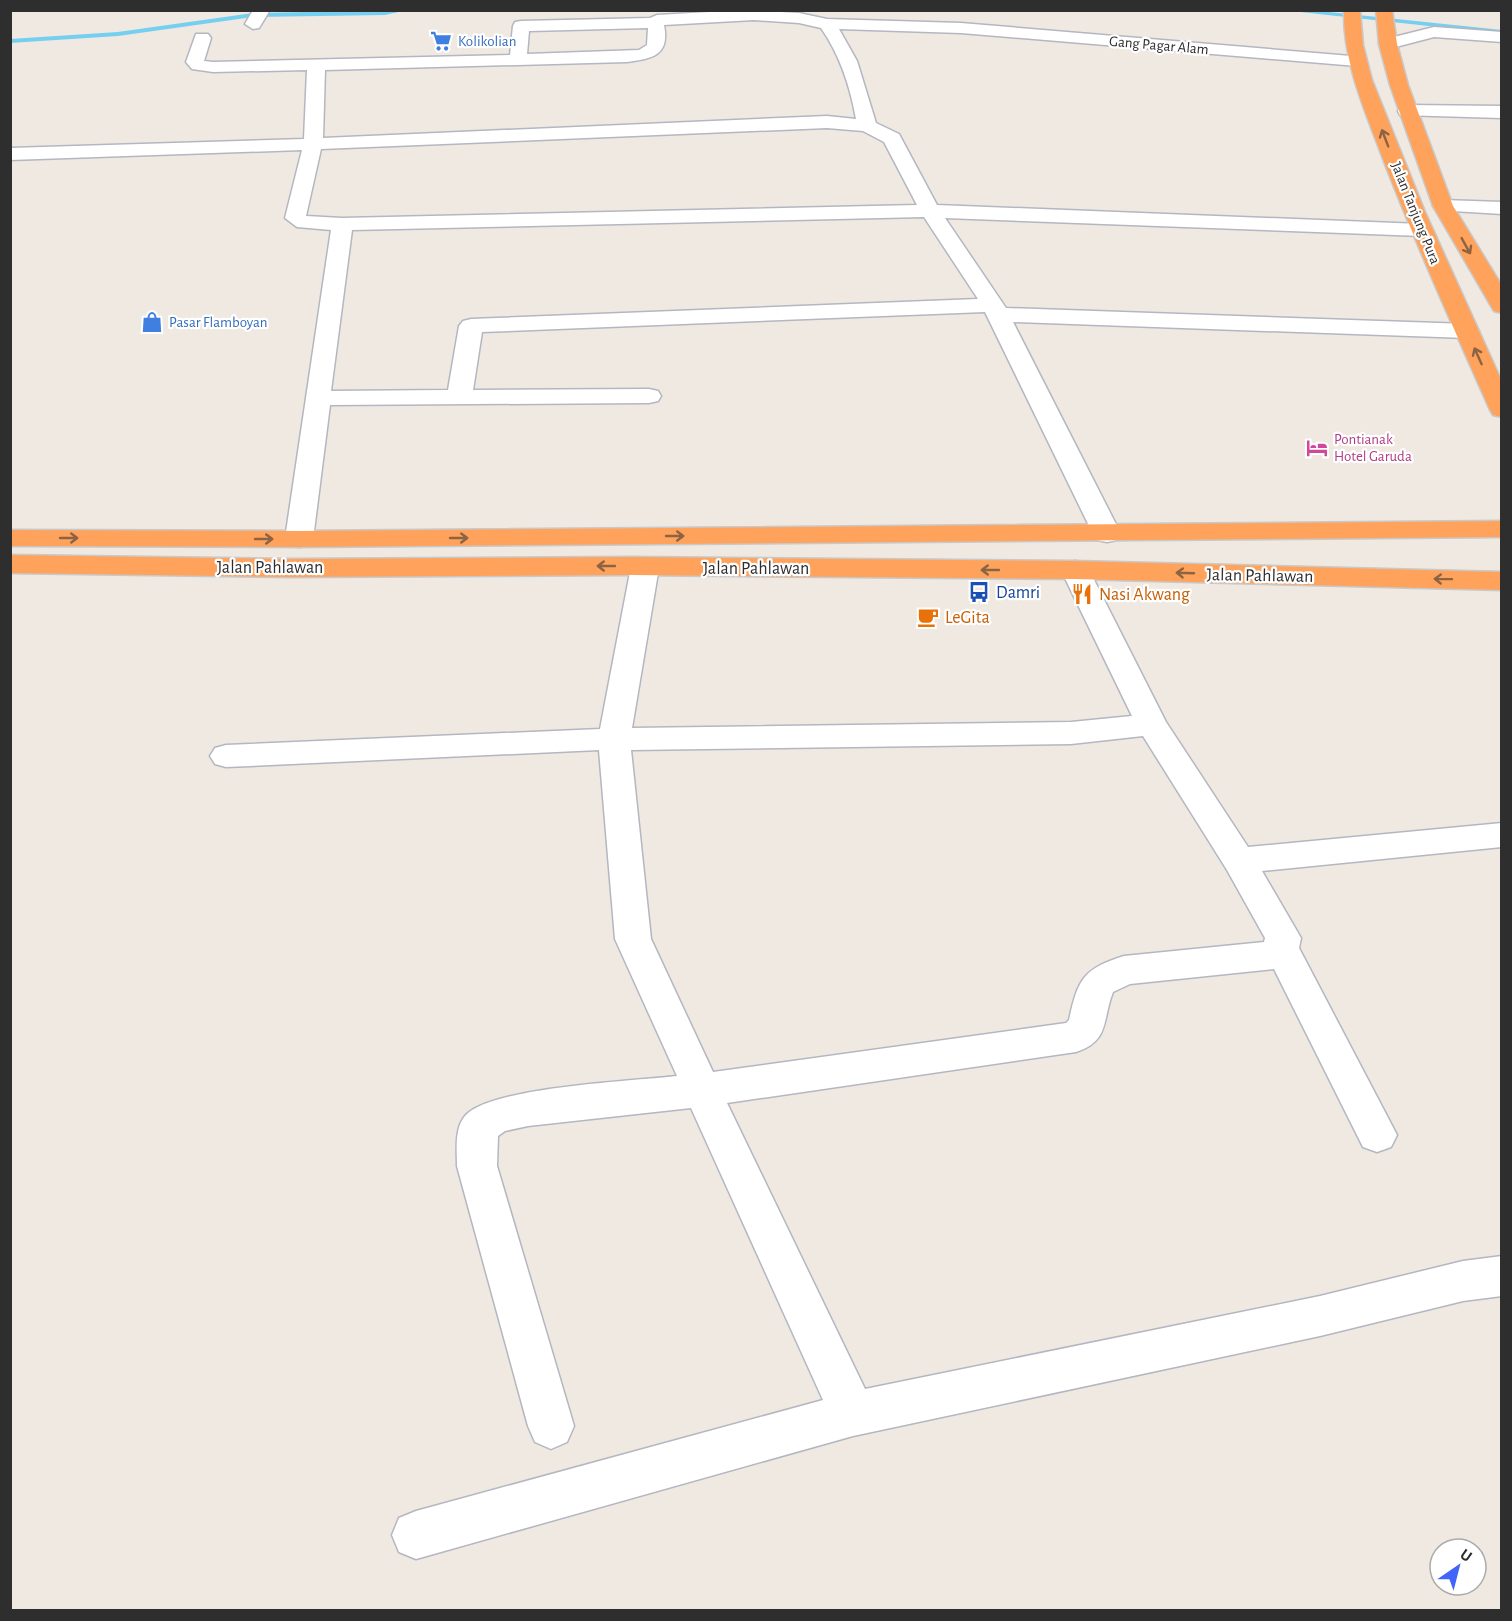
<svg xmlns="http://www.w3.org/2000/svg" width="1512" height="1621" viewBox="0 0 1512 1621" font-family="'Alegreya Sans',sans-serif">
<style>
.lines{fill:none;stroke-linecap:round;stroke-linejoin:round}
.stream{fill:#75cff0;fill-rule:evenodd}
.street-casing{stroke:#b4b7c1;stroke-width:3}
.highway-casing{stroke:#c9c9c9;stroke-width:3}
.street{fill:#fff;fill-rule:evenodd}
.highway{fill:#ffa35c;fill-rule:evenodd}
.oneway{stroke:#8c6343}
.labels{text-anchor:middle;stroke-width:4.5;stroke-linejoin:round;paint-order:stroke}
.far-shop-label{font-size:15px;fill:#366cbe;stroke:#fff;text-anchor:start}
.far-street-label{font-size:15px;fill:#2e2e2e;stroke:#fff}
.far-hotel-label{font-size:15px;fill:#b23c85;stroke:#fff;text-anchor:start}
.street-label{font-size:18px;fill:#2e2e2e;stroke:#fff}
.transit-label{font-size:18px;fill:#164399;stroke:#fff;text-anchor:start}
.food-label{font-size:18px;fill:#c56008;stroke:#fff;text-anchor:start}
</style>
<rect width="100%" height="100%" fill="#efe9e1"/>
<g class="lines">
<g class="stream">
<path d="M408 10 385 15 253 17 118 36 10 43V39L118 32 253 13Z"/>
<path d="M1282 10H1310L1502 30V34Z"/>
</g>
<defs>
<g id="street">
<path d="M253 10H270L259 28 253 29 245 24Z"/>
<path d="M744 10 799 13 827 19 961 23 1363 57 1366 61 1363 65 1357 66 961 33 839 29 857 61 876 123 899 134 937 205 1421 224 1428 226 1432 230 1428 234 1421 236 945 218 1006 308 1467 324 1475 326 1479 331 1475 336 1467 338 1013 322 1121 534 1117 540 1107 542 1097 540 1093 534 985 312 482 332 473 390 649 389 658 391 661 396 658 401 649 403 330 405 313 539 309 545 299 547 289 545 285 539 331 230 297 227 285 218 302 150 10 160V148L304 139 307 70 213 72 192 69 186 62 196 34H208L211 38 204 61 213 62 510 55 513 26 515 22 521 21 650 18 657 15ZM754 20 799 23 821 28C840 55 850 86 856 119L827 116 323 138 325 70 627 62C653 59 670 55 664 25ZM648 28 647 45 639 50 527 54 529 31ZM827 128 863 131 884 142 917 205 342 218 306 216 321 149ZM924 217 978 299 471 319 463 321 459 326 448 390 331 391 352 230Z"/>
<path d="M1434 27 1502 32V42L1434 37 1388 49 1382 48 1379 44 1382 40Z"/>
<path d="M1407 105 1502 106V118L1400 115 1398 111 1400 107Z"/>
<path d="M1443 200 1502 202V214L1436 210 1433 206 1436 202Z"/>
<path d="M645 558 655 561 659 567 632 728 1071 722 1132 716 1061 570 1065 564 1075 561 1085 564 1089 570 1166 722 1248 847 1502 823V847L1262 871 1301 938 1299 948 1397 1135 1391 1147 1377 1152 1363 1147 1274 969 1130 984 1113 992C1102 1020 1110 1041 1076 1052L727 1103 865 1389 1320 1296 1463 1261 1502 1256V1296L1463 1301 1320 1336 853 1436 416 1559 399 1552 392 1535 399 1518 416 1511 823 1400 691 1108 528 1126 505 1131 498 1136 497 1166 574 1426 567 1442 551 1449 535 1442 528 1426 457 1166C457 1151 454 1129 465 1116 490 1087 634 1081 677 1076L615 939 599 750 226 767 215 764 210 756 215 748 226 745 600 729 631 567 635 561ZM1143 736 1227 870 1265 938 1264 942 1124 956C1083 969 1078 979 1069 1020L1066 1023 713 1072 651 939 631 750 1071 744Z"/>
</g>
<g id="highway">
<path d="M1344 10H1360L1363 45 1372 80 1425 212 1502 382V417L1493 415 1490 410C1453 327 1416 244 1383 159 1365 110 1343 63 1344 10Z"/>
<path d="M1376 10H1392L1397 44 1408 85 1453 206 1502 286V313L1494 311 1491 306 1433 206 1390 85 1379 44Z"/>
<path d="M1502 521V537L299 547 10 546V530L299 531Z"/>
<path d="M10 555 289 559 631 557 1075 561 1502 572V590L1075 579 631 575 289 577 10 573Z"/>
</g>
</defs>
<use href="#street" class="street-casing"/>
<use href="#highway" class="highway-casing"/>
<use href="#street" class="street"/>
<use href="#highway" class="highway"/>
</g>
<defs><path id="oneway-shaft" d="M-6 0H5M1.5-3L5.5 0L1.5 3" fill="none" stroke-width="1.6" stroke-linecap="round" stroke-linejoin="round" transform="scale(1.5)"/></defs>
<g class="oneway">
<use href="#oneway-shaft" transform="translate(1385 138) rotate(-111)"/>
<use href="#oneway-shaft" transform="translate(1466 246) rotate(61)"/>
<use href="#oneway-shaft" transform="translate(1478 356) rotate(-114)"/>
<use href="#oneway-shaft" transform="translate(675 536)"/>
<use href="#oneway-shaft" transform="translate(69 538)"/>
<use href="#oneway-shaft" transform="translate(459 538)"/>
<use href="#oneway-shaft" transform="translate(264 539)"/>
<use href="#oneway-shaft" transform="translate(606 566) rotate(180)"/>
<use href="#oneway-shaft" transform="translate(990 570) rotate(-180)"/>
<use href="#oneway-shaft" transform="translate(1185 573) rotate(-178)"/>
<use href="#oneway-shaft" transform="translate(1443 579) rotate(-179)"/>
</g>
<defs>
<symbol id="supermarket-bare" viewBox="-9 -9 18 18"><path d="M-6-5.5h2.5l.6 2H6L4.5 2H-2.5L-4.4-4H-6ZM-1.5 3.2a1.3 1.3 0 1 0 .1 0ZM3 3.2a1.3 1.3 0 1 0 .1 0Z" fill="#3f7fe0" stroke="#fff" stroke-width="2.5" paint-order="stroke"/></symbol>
<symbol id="shop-bare" viewBox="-9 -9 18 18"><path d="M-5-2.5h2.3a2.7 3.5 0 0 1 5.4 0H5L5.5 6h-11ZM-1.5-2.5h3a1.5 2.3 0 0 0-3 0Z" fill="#3f7fe0" stroke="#fff" stroke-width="2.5" paint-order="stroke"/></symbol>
<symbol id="hotel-bare" viewBox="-9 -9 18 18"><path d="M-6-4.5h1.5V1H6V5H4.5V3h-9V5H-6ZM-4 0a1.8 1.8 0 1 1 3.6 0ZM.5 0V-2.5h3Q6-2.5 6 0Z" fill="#d1479c" stroke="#fff" stroke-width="2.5" paint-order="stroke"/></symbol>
<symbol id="bus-bare" viewBox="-9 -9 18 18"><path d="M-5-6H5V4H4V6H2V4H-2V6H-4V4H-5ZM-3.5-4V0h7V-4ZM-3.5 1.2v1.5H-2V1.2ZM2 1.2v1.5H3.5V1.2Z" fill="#1a4fb4" stroke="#fff" stroke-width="2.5" paint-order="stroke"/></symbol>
<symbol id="restaurant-bare" viewBox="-9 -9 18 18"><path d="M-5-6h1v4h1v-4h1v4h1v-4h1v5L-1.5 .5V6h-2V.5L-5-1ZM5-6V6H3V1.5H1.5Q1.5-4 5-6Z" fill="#e8710a" stroke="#fff" stroke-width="2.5" paint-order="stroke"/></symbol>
<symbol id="cafe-bare" viewBox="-9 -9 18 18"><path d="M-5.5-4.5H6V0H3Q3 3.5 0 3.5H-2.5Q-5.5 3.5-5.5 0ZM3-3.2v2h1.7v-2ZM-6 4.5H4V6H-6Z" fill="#e8710a" stroke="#fff" stroke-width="2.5" paint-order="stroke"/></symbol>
</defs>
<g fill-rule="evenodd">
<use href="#supermarket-bare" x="426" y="26" width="30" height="30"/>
<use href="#shop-bare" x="137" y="307" width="30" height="30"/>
<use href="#hotel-bare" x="1302" y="433" width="30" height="30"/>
<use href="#bus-bare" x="964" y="577" width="30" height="30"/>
<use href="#restaurant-bare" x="1067" y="579" width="30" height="30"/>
<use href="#cafe-bare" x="913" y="602" width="30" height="30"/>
</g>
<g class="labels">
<g class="far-shop-label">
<text x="458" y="46">Kolikolian</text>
<text x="169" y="327">Pasar Flamboyan</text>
</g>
<g class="far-street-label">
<text transform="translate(1159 45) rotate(5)" y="5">Gang Pagar Alam</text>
<text transform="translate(1416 213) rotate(68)" y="5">Jalan Tanjung Pura</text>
</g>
<g class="far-hotel-label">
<text x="1334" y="444">Pontianak<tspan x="1334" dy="17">Hotel Garuda</tspan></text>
</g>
<g class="street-label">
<text x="270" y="573">Jalan Pahlawan</text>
<text x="756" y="574">Jalan Pahlawan</text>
<text transform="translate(1260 575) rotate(1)" y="6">Jalan Pahlawan</text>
</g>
<g class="transit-label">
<text x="996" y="598">Damri</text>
</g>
<g class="food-label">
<text x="1099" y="600">Nasi Akwang</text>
<text x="945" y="623">LeGita</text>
</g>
</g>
<rect width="1512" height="1621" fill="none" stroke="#2e2e2e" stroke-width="24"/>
<g transform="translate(1458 1567) rotate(35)"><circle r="28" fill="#ffffff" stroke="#ababab" stroke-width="1.5"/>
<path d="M0-4.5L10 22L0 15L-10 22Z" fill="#4264fb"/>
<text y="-9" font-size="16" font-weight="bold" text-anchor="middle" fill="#2e2e2e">U</text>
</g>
</svg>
